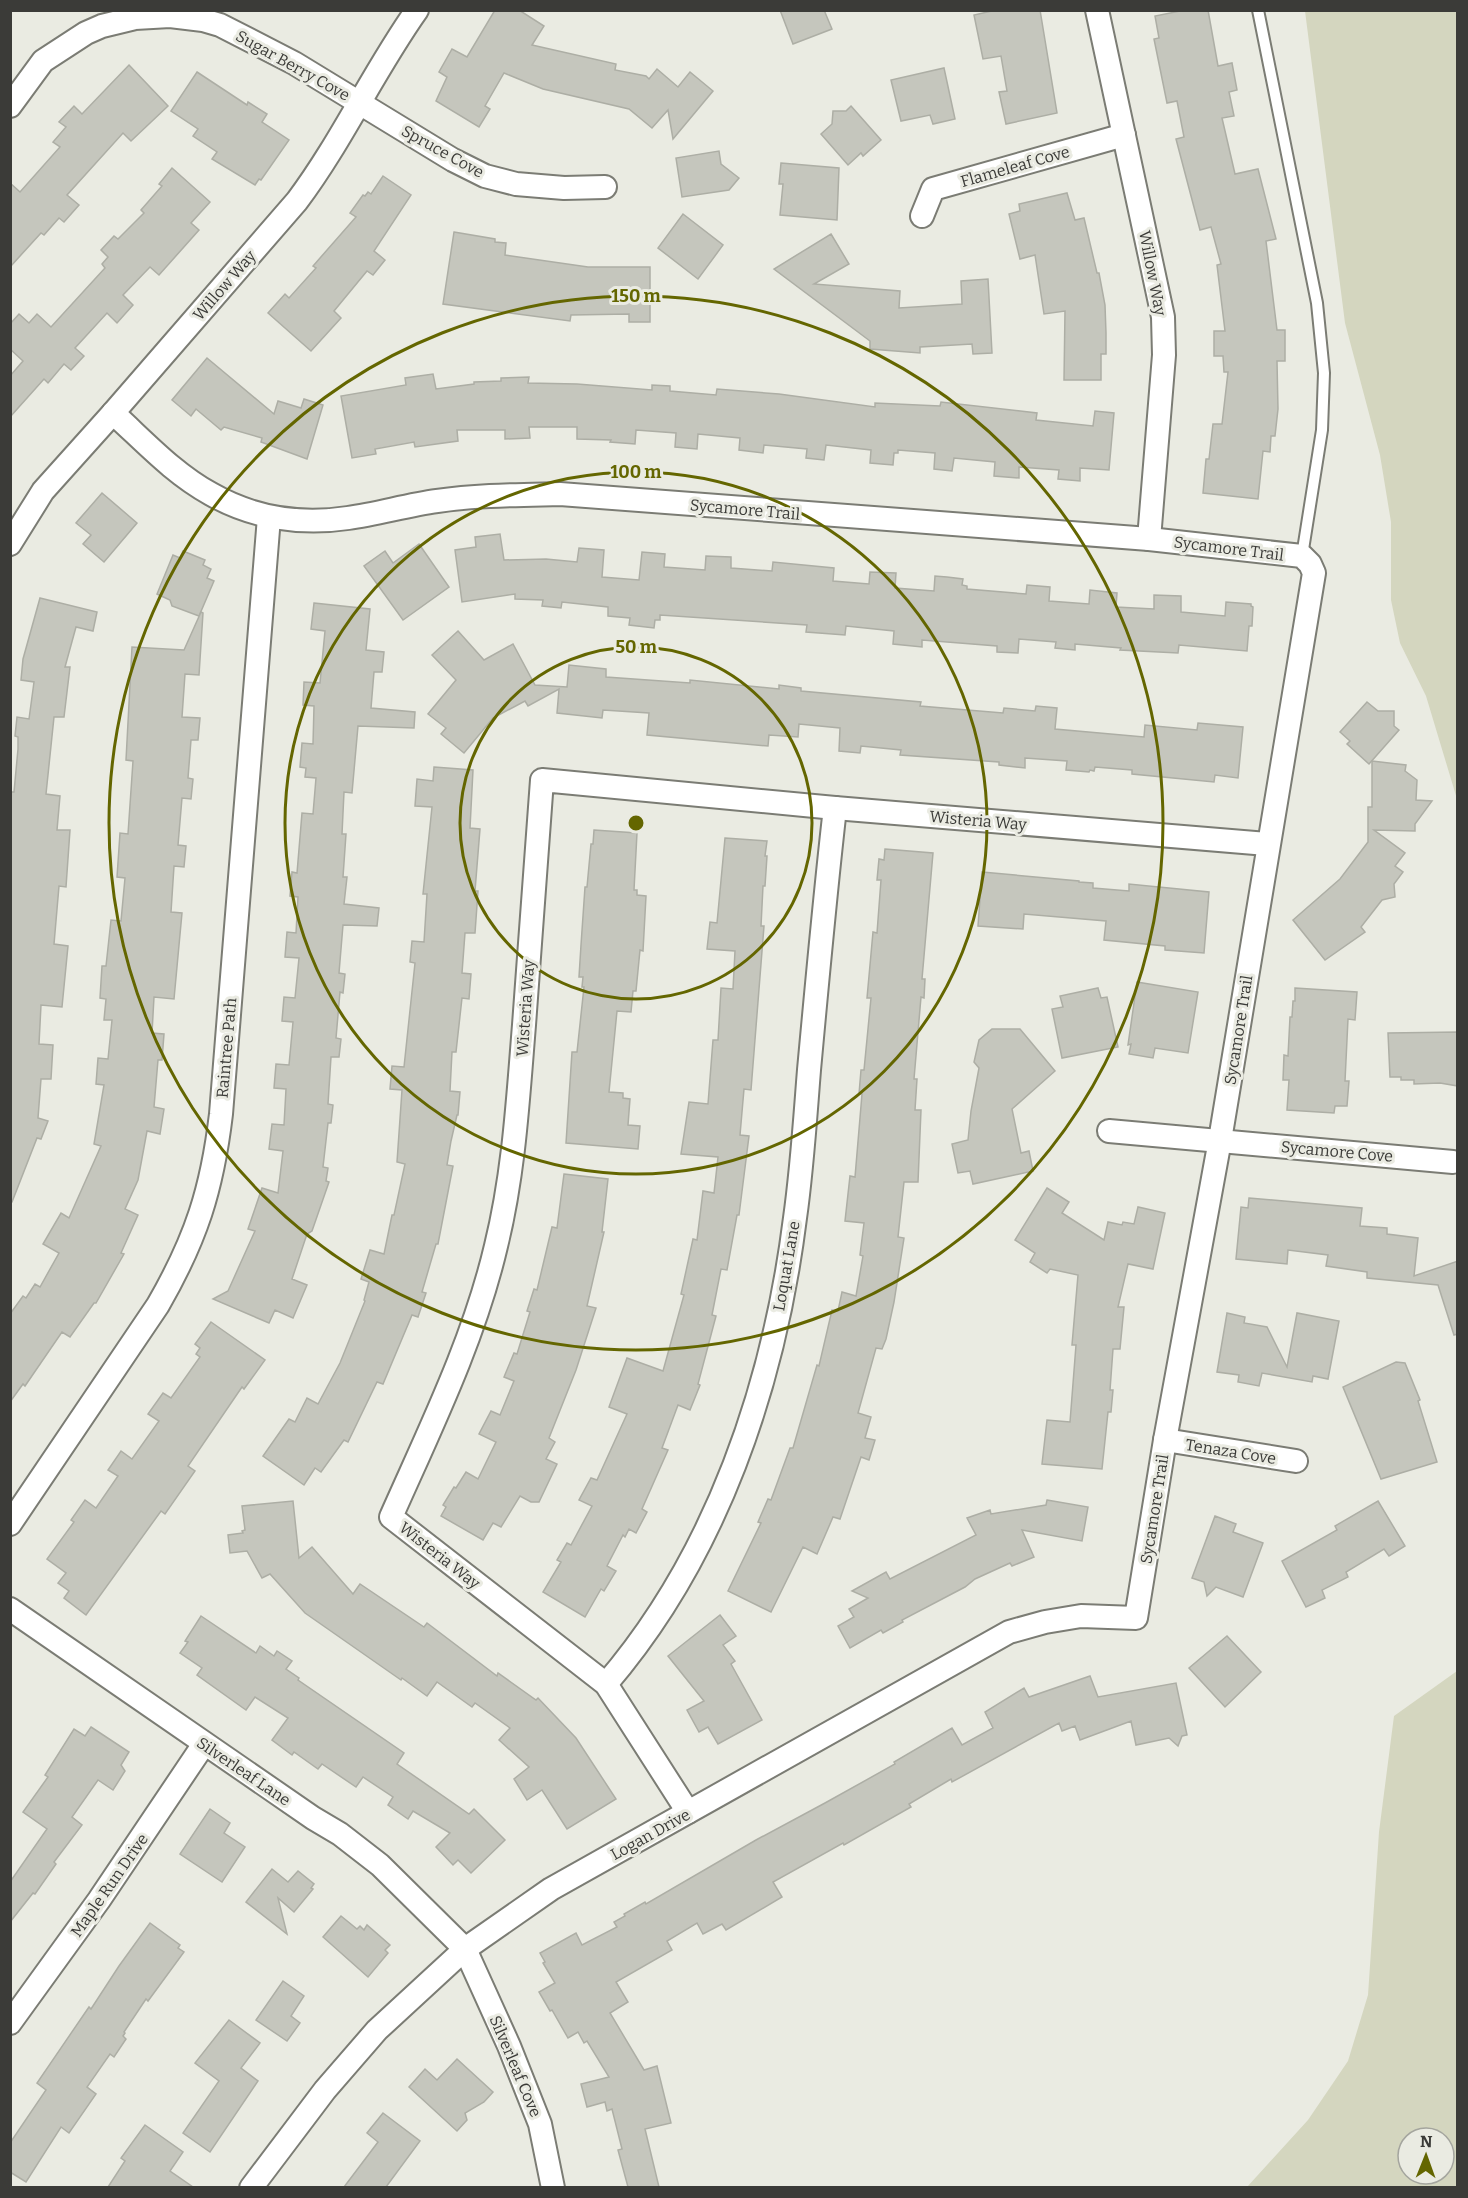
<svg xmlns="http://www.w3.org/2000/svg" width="1468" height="2198" viewBox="0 0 1468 2198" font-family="Bitter,serif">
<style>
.green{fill:#d4d6bf;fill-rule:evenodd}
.building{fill:#c5c6bd;stroke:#adaea5;stroke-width:1.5}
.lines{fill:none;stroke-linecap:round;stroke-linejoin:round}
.lane-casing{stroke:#7b7c74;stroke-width:14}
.street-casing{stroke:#7b7c74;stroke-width:26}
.lane{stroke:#fff;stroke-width:10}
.street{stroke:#fff;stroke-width:22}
.ring{fill:none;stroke:#646600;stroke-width:3}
.labels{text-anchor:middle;stroke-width:6;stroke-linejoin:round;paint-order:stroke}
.street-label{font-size:16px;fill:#3b3b38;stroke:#eaebe2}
.centre{fill:#646600;stroke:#eaebe2;stroke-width:3}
.ring-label{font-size:18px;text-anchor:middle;font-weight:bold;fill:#646600;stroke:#eaebe2;stroke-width:6;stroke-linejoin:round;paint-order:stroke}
</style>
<rect width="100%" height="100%" fill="#eaebe2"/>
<g class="green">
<path d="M1305 11H1457V799L1426 696 1400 643 1391 600V522L1380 455 1345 323Z"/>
<path d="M1457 1671V2187H1247L1308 2120 1348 2061 1368 1995 1379 1832 1394 1716ZM1408 2138H1444V2174H1408Z"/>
</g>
<g class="building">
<path d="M495 10H519L544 26 532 45 616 64 615 70 646 76 649 79 657 69 678 87 690 72 713 91 673 139 668 110 652 128 629 109 543 89 504 73 485 106 490 109 479 127 436 101 447 77 439 72 452 49 467 57Z"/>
<path d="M780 10H824L832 29 793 44Z"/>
<path d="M996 10H1040L1057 113 1006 124 999 92 1007 91 1001 56 983 59 974 15Z"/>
<path d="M1185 10H1208L1218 66 1232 63 1237 90 1229 92 1234 116 1222 118 1235 174 1258 169 1276 239 1266 241 1277 330H1285V361H1277L1278 409 1275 436H1271L1270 452 1263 451 1258 499 1203 493 1206 459H1209L1213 424H1222L1228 372H1224L1223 356H1214V331H1225L1217 265 1221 264 1211 227 1200 230 1176 139 1184 137 1177 101 1167 103 1154 39 1159 38 1155 16Z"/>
<path d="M129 65 168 106 131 141 123 133 67 195 79 205 64 222 59 218 44 235 41 233 10 267V183L20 192 60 147 53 142 66 127 59 122 74 106 82 114Z"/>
<path d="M944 68 955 119 933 124 930 115 901 121 891 80Z"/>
<path d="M197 72 247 105 248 102 267 114 262 122 289 140 261 180 259 179 255 185 212 159 217 152 193 136 198 129 171 111Z"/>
<path d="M851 106 881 140 863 156 861 153 848 165 821 134 832 124 833 111H846Z"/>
<path d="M719 151 721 164 739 178 729 190 682 197 676 158Z"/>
<path d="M781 163 839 168 837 220 780 215 783 184H779Z"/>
<path d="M172 168 210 202 191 223 199 230 159 275 150 267 123 295 133 305 117 323 107 313 75 348 84 356 71 370 64 364 48 383 44 379 10 417V376L23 361 10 349V324L19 314 29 323 37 314 51 327 105 268 102 264 108 257 101 250 114 236 118 239 144 213 141 210 162 186 159 184Z"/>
<path d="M383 176 411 195 374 251 385 260 373 275 367 271 334 311 341 318 311 351 268 313 285 294 289 298 316 268 313 266 356 217 350 213 363 195 365 196 368 192 371 194Z"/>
<path d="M1067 193 1075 220 1084 218 1097 273H1099L1105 305 1106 333V354H1101V380H1064L1065 311 1044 314 1035 255 1020 259 1009 214 1020 211 1019 204Z"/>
<path d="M683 214 723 245 698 279 658 248Z"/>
<path d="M454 232 495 239V242L506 243 505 255 588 267H650V322H629V314L571 315 570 321 443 304Z"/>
<path d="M831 234 849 264 814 284 900 291 899 308 962 304 961 281 988 279 992 353 973 354 972 344 920 347V353L870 349V341L774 269Z"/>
<path d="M207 358 274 414 278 401 301 408 304 399 323 405 307 459 261 442 262 438 224 427 221 430 196 409 191 416 172 400Z"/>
<path d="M433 374 436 389 474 384V382L501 381V378L529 377 528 383 577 384 652 390V385L670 386V391L716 395 717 389 779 394 875 407V403L940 406 941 402 1037 413 1036 420 1093 426 1095 411 1114 413 1109 470 1080 468V481L1058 479 1059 470 1019 467V478L994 476 995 462 954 458 952 471 934 469 935 453 898 450V453H894L893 465 870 463 871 450 826 445 824 460 806 458 807 449 764 445 763 453 739 450 740 438 698 434 697 449 675 447 676 433 636 430 635 444 610 442 611 440 577 439V427H529L530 438 505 439V430H457L458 441 415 447 414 442 375 449 376 454 352 458 341 396 406 385 405 378Z"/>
<path d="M102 493 137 523 104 562 83 544 91 535 76 523Z"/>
<path d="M500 534 504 560 546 559 577 562 579 548 604 550 602 577 639 580 642 552 665 554 664 567 705 570 706 556 731 557V568L772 571 773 562 834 568 833 581 869 584 870 572 896 573 895 588 934 591 935 576 947 577 963 579 962 585 967 586V589L1026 594 1027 585 1050 587 1049 601 1089 604 1090 590 1117 593 1116 607 1154 609V595L1181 596V612L1225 616 1226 602 1251 604V606L1253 607 1252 626H1249L1247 651 1179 645 1178 653 1120 650 1121 648 1075 644V650L1055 648 1056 642 1019 639 1018 653 997 652V646L922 640V647L893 644 894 631 846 626 845 635 806 632 807 625 660 615V620H655L654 628 629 625 630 618 608 616V607L562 602 561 608 542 606 543 600 515 599V594L462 602 455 550 476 547 475 537Z"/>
<path d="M419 544 449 587 403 620 364 566 385 551 393 563Z"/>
<path d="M183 551 205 560 203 565 211 569 207 578 214 581 199 616 172 606 170 600 157 594 173 555 180 558Z"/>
<path d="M40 598 97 612 93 631 76 627 65 667H70L64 717H54L46 794 60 796 57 830H70L66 887 59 886 54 944 68 946 62 1007 41 1005 39 1044 53 1045 51 1079H41L38 1118 48 1121 41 1139 37 1138 12 1202H10V792H14L18 749V737L15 736 17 717 29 719 34 682 21 680 23 659Z"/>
<path d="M314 603 370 609 366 650 384 652 382 672H374L371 708 415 712 414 728 358 726 352 793 344 792 342 834H346L343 877H347L344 904 379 908 377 926 343 925 339 973 345 974 343 993 340 992 336 1038 341 1039 339 1057H331L328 1104 333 1105 331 1123H328L323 1167 328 1168 326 1181 329 1182 312 1231 307 1234 292 1279 307 1285 293 1318 275 1310 269 1323 213 1299 228 1291 255 1231 248 1229 262 1188 278 1193 283 1151 269 1149 272 1124 284 1125 286 1089 274 1088 276 1064 289 1065 293 1022 282 1021 284 997 295 998 299 958 285 957 287 932 296 933 298 897 290 896 292 872 297 873 302 813 313 814 316 778 305 777 306 768 300 767 302 743 313 744 314 706 303 705 304 682 320 683 325 631 311 629Z"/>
<path d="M201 612 203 613 199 675 185 674 182 717 200 718 198 740H191L188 778 193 779 191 799 182 798 178 845 186 846 184 867 174 866 171 912 182 913 174 999 154 997 152 1033 164 1034 162 1060H158L154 1107 164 1109 160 1134 147 1131 138 1180 125 1209 138 1215 121 1253 124 1254 96 1303H94L70 1337 62 1332 25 1386 23 1384 10 1402V1314L23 1296 26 1298 35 1284 40 1287 59 1253 43 1244 61 1213 69 1218 101 1146 94 1144 104 1085 96 1084 98 1058 108 1059 112 1020H104L106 999 100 998 102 966H106L111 920 121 921 125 878 117 877 120 833 128 834 133 761 126 760 132 647 184 650Z"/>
<path d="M458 631 484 660 513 644 535 685 567 687 569 665 606 669V677L690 683V680L779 689V685L801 688V691L921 702 920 706 1003 713 1004 708 1035 711 1036 706 1057 708 1055 729 1144 737 1145 725 1197 730 1198 723 1243 727 1238 778 1215 775 1214 782 1132 774V770L1095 767 1094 771 1090 770 1089 772 1066 770 1067 761 1025 758V768L999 765V762L900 755 901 750 861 746 860 753 839 751 840 728 799 724 798 737 769 735 768 746 647 735 649 713 603 710 602 718 557 713 559 689 528 706 525 701 493 718 464 753 441 734 446 728 428 714 456 680 432 655Z"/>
<path d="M1367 702 1378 711H1394V726L1399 730 1369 764 1347 744 1350 741 1340 732Z"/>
<path d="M1372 761 1406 765 1405 771 1417 780 1416 800 1432 801 1415 824V831L1374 830 1405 853 1395 866 1403 872 1394 884 1395 897 1382 900 1361 927 1365 932 1325 960 1293 920 1340 879 1368 842V807H1372Z"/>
<path d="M434 767 473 770 470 828 480 829 475 891H478L475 933H465L462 973 471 974 469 999 462 998 456 1052H452L450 1091 460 1092 458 1115H457L451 1141 447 1165 453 1166 438 1244H436L422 1292 426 1293 418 1317 412 1315 383 1384 377 1382 348 1442 344 1440 321 1472 315 1468 304 1485 263 1456 289 1419 295 1422 307 1398 318 1404 340 1363 365 1301 364 1300 369 1282 361 1279 370 1250 384 1254 392 1215H394L405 1164 397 1162 402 1090 390 1089 392 1066 404 1067 415 963 410 962 412 941 424 942 427 894H423L432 807 415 806 417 779 433 781Z"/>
<path d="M594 830 637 833 634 890H637V895L646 896 643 951 640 950 636 991H633L631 1012 617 1011 609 1092 623 1093V1098L630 1099 628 1125 640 1126 638 1149 566 1143 572 1052H577L584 987H582L583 977H579L581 945 585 887H587L591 844H593Z"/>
<path d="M725 838 767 841 765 856H767L765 886H763L761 926H764L751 1090 744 1089 740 1135 749 1136 739 1215H737L727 1270 721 1269 712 1315 716 1316 698 1384 700 1385 690 1410 678 1405 662 1448 668 1450 642 1509 647 1512 636 1533 629 1529 625 1537 623 1535 607 1566 616 1571 604 1591 601 1589 585 1617 543 1592 561 1562 557 1560 567 1543 571 1545 592 1506 579 1500 591 1478 597 1480 627 1414 609 1407 627 1358 663 1371 684 1295 681 1294 693 1239 697 1240 703 1191 714 1193 718 1157 681 1154 689 1102 708 1104 713 1040H718L721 988 733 989 735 951 707 949 710 922 717 923Z"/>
<path d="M885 849 933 853 922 979H925L924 998 921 997 914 1079H917L915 1110H921L918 1182H904L898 1237 904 1238 894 1302 886 1339 882 1349 876 1348 858 1413 871 1417 865 1438 875 1440 869 1460 861 1457 840 1519 833 1517 817 1554 803 1547 771 1612 728 1591 761 1523 758 1522 768 1499 771 1500 790 1448H793L817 1365 819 1366 832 1310 838 1311 842 1292 856 1296 863 1256 860 1255 864 1223 845 1221 850 1176 855 1177 862 1094H859L861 1070H864L871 998H867L873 932 877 933 881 880H877L879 859 884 860Z"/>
<path d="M982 872 1079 881V882L1093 883V888L1129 891V884L1209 892 1204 953 1165 950V946L1104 940 1106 921 1024 914 1023 929 978 926Z"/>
<path d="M1137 982 1198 992 1188 1053 1155 1048 1153 1058 1129 1054 1131 1044 1128 1045Z"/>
<path d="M1098 988 1101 998 1107 997 1118 1047 1062 1058 1052 1009 1063 1007 1060 996Z"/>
<path d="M1295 988 1357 992 1355 1020 1348 1019 1345 1081H1349L1347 1106H1335L1334 1113 1287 1110 1289 1080H1283L1284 1055 1288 1056 1290 1017H1292L1293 1001H1295Z"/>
<path d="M992 1029H1020L1055 1071 1012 1109 1021 1153 1029 1151 1033 1171 973 1184 970 1171 958 1173 952 1144 968 1140 971 1111 979 1068 974 1062 979 1040Z"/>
<path d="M1458 1032V1086L1440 1083 1414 1084V1080H1401V1077H1390L1388 1033Z"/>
<path d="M564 1174 608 1179 602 1232H604L587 1306 596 1308 576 1370 549 1438 555 1442 546 1459 557 1464 539 1502H531L520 1496 501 1527 493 1523 483 1540 441 1516 446 1507 443 1505 454 1487 456 1488 466 1472 478 1479 496 1442 479 1434 491 1411 500 1415 514 1381 504 1377 514 1353 517 1354 530 1312 527 1311 534 1289 537 1290 552 1227 557 1228Z"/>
<path d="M1047 1188 1069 1202 1062 1213 1104 1240 1108 1222 1122 1225 1123 1222 1134 1224 1138 1207 1165 1213 1153 1269 1128 1264 1118 1307H1124L1120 1349H1113L1110 1390H1113L1111 1412H1108L1102 1469 1042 1464 1047 1420 1070 1422 1076 1345H1072L1078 1275 1050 1269 1047 1273 1030 1262 1035 1253 1015 1240Z"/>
<path d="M1249 1198 1362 1208 1360 1226 1387 1228V1234L1418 1238 1414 1276 1458 1261V1334L1454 1335 1438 1285 1367 1278V1272L1326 1266 1328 1255 1288 1250 1287 1264 1236 1259 1241 1207 1248 1208Z"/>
<path d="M1227 1313 1245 1317 1244 1323 1267 1327 1287 1367 1297 1313 1339 1321 1328 1379 1313 1376 1312 1382 1262 1373 1259 1386 1238 1382 1239 1375 1217 1372Z"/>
<path d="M211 1322 265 1360 244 1389 242 1387 188 1466 195 1471 165 1514 161 1511 86 1615 64 1598 69 1591 58 1583 66 1573 47 1559 74 1522 71 1520 85 1500 96 1508 118 1476 108 1470 121 1451 132 1459 159 1421 148 1414 163 1393 171 1398 200 1357 196 1354 200 1348 195 1344Z"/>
<path d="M1396 1362 1405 1363 1420 1400 1418 1401 1437 1462 1381 1479 1343 1387Z"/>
<path d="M1047 1500 1088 1507 1082 1541 1022 1530 1034 1557 1012 1566 1010 1563 975 1579 965 1587 902 1620 903 1622 883 1633 881 1630 850 1648 838 1626 854 1617 849 1609 868 1598 852 1591 886 1572 890 1579 976 1535 967 1518 990 1510 991 1514 1046 1505Z"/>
<path d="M293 1501 299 1558 312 1547 353 1594 360 1584 424 1627 427 1623 497 1676 498 1673 536 1700 538 1698 576 1738 616 1799 567 1829 542 1790 527 1800 514 1779 529 1767 499 1740 510 1728 475 1703 472 1707 437 1682 427 1696 402 1678 401 1680 305 1613 270 1574 262 1578 247 1551 230 1553 228 1535 243 1533 242 1531 245 1530 242 1506Z"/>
<path d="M1378 1501 1405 1546 1389 1556 1384 1549 1346 1572 1348 1577 1322 1590 1325 1598 1306 1607 1282 1561 1337 1530 1335 1526Z"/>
<path d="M1215 1516 1236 1524 1233 1532 1263 1543 1243 1597 1216 1587 1207 1596 1204 1582 1192 1578Z"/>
<path d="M720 1615 736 1636 723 1645 735 1661 731 1664 762 1720 718 1744 708 1727 699 1732 687 1710 704 1701 668 1656Z"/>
<path d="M201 1616 256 1653 260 1646 274 1656 277 1651 292 1661 286 1669 299 1678 298 1680 404 1753 397 1764 469 1814 474 1809 505 1840 471 1873 458 1860 453 1865 436 1847 450 1833 413 1811 408 1819 388 1805 393 1797 363 1777 356 1787 322 1764 318 1769 294 1752 292 1755 272 1740 288 1718 255 1697 246 1710 197 1675 202 1668 180 1653 188 1642 185 1641Z"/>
<path d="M1227 1636 1261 1672 1225 1707 1189 1668Z"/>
<path d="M1090 1676 1098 1697 1176 1683 1187 1735 1182 1736 1178 1746 1169 1738 1136 1745 1131 1721 1080 1740 1075 1726 1062 1731 1059 1723 952 1782 951 1779 909 1804 911 1807 844 1845 843 1843 773 1882 782 1897 726 1930 722 1924 703 1934 697 1923 667 1941 672 1950 616 1982 628 2002 610 2013 644 2070 657 2066 671 2123 645 2129 659 2187H628L618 2150 622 2149 612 2109 607 2111 605 2102 587 2107 581 2084 609 2077 587 2041 584 2043 578 2032 568 2038 552 2010 550 2011 539 1992 555 1983 543 1963 545 1962 540 1953 576 1933 582 1945 617 1927 614 1922 625 1916 624 1914 645 1902 646 1904 756 1840 825 1803 895 1764 894 1762 952 1728 962 1745 993 1728 985 1712 1024 1688 1029 1697Z"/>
<path d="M91 1727 129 1752 121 1765 125 1771 113 1790 98 1780 72 1817 82 1825 54 1862 56 1864 35 1894 33 1893 10 1922V1882L47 1829 23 1812 48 1777 45 1775 74 1729 85 1736Z"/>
<path d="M210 1809 230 1823 224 1833 245 1847 222 1882 180 1854Z"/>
<path d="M272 1869 288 1882 298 1871 314 1884 311 1888 313 1889 294 1912 278 1898 287 1934 246 1902Z"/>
<path d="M341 1916 357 1929 360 1926 364 1930 367 1925 390 1945 385 1950 388 1953 368 1977 323 1937Z"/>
<path d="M150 1923 180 1945 178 1948 184 1952 148 2001 146 1999 124 2032 125 2033 123 2036 126 2039 114 2057 110 2054 87 2087 96 2094 69 2133 61 2127 26 2182 10 2172V2143L46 2090 37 2083 89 2007 91 2009 119 1966Z"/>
<path d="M283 1981 304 1996 291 2016 300 2023 287 2041 256 2020Z"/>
<path d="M229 2020 260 2043 241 2068 258 2081 210 2152 183 2133 219 2081 195 2063Z"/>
<path d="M457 2059 493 2092 484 2102 465 2113 467 2120 457 2131 409 2087 425 2069 437 2080Z"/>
<path d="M383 2113 420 2141 386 2187H344L378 2142 367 2133Z"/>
<path d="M145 2125 183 2152 170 2171 193 2187H108L125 2161 121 2158Z"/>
</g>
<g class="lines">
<defs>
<path id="lane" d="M1258 10 1317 303 1324 373 1322 430 1302 556"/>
<g id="street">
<path d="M1097 10 1163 317 1164 355 1149 539"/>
<path d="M10 106 43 61 86 33 102 26 135 18 170 16 203 20 220 25 294 63 453 160 485 176 516 184 564 188 605 187"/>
<path d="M922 216 933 189 1124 135"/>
<path d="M113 413C145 442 173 473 211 494 253 518 301 525 348 518 378 514 407 505 437 501 478 495 519 495 560 494L1149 539 1302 556 1310 564 1314 573 1220 1140 1165 1440 1136 1618 1081 1616 1045 1622 1009 1632 551 1889 465 1949 377 2030 325 2090 251 2188"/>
<path d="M10 544 43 491 113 413 297 201C342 141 373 72 417 10"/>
<path d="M1109 1131 1453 1162"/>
<path d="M1165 1440 1296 1461"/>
<path d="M10 1524 158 1305C196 1239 212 1190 221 1114L269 517"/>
<path d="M10 1609 313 1818 340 1834 380 1865 465 1949 509 2046 540 2124 553 2188"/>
<path d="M606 1684C717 1555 774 1385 795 1218 802 1169 805 1120 809 1070 817 983 825 895 835 808"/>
<path d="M688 1812 606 1684 391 1517C430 1429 474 1340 496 1246 514 1173 518 1099 524 1025 530 943 536 862 542 780L835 808 1267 844"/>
<path d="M10 2023 99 1900 204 1744"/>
</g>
</defs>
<use href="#lane" class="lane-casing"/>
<use href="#street" class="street-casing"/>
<use href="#lane" class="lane"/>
<use href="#street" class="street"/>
</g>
<g class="ring">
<circle cx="636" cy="823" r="176"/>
<circle cx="636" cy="823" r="351"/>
<circle cx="636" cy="823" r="527"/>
</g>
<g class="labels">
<g class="street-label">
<text transform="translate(293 65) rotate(29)" y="6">Sugar Berry Cove</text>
<text transform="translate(443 151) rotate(29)" y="6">Spruce Cove</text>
<text transform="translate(1015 166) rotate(-16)" y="6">Flameleaf Cove</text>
<text transform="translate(1153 273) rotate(79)" y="6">Willow Way</text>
<text transform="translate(224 285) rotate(-49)" y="6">Willow Way</text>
<text transform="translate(745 509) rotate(5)" y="6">Sycamore Trail</text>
<text transform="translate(1229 548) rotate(7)" y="6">Sycamore Trail</text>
<text transform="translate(978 820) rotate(5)" y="6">Wisteria Way</text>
<text transform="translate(525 1008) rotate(-86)" y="6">Wisteria Way</text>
<text transform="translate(1238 1030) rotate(-81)" y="6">Sycamore Trail</text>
<text transform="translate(226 1048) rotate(-85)" y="6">Raintree Path</text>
<text transform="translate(1337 1151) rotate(5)" y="6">Sycamore Cove</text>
<text transform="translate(786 1266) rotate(-80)" y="6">Loquat Lane</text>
<text transform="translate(1231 1451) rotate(9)" y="6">Tenaza Cove</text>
<text transform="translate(1154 1509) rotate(-81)" y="6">Sycamore Trail</text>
<text transform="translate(440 1555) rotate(38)" y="6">Wisteria Way</text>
<text transform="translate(244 1771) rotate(34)" y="6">Silverleaf Lane</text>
<text transform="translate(650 1834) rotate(-29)" y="6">Logan Drive</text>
<text transform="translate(109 1885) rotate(-55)" y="6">Maple Run Drive</text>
<text transform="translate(516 2066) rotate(67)" y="6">Silverleaf Cove</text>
</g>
</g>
<circle cx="636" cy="823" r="9" class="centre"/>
<g class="ring-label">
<text x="636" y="302">150 m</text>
<text x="636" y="478">100 m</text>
<text x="636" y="653">50 m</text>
</g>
<rect width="1468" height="2198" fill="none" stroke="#3b3b38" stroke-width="24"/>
<g transform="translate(1426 2156) rotate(1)"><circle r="28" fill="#eaebe2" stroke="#a4a59e" stroke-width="1.5"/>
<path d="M0-4.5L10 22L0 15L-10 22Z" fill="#646600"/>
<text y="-9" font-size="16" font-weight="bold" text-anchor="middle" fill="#3b3b38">N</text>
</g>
</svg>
